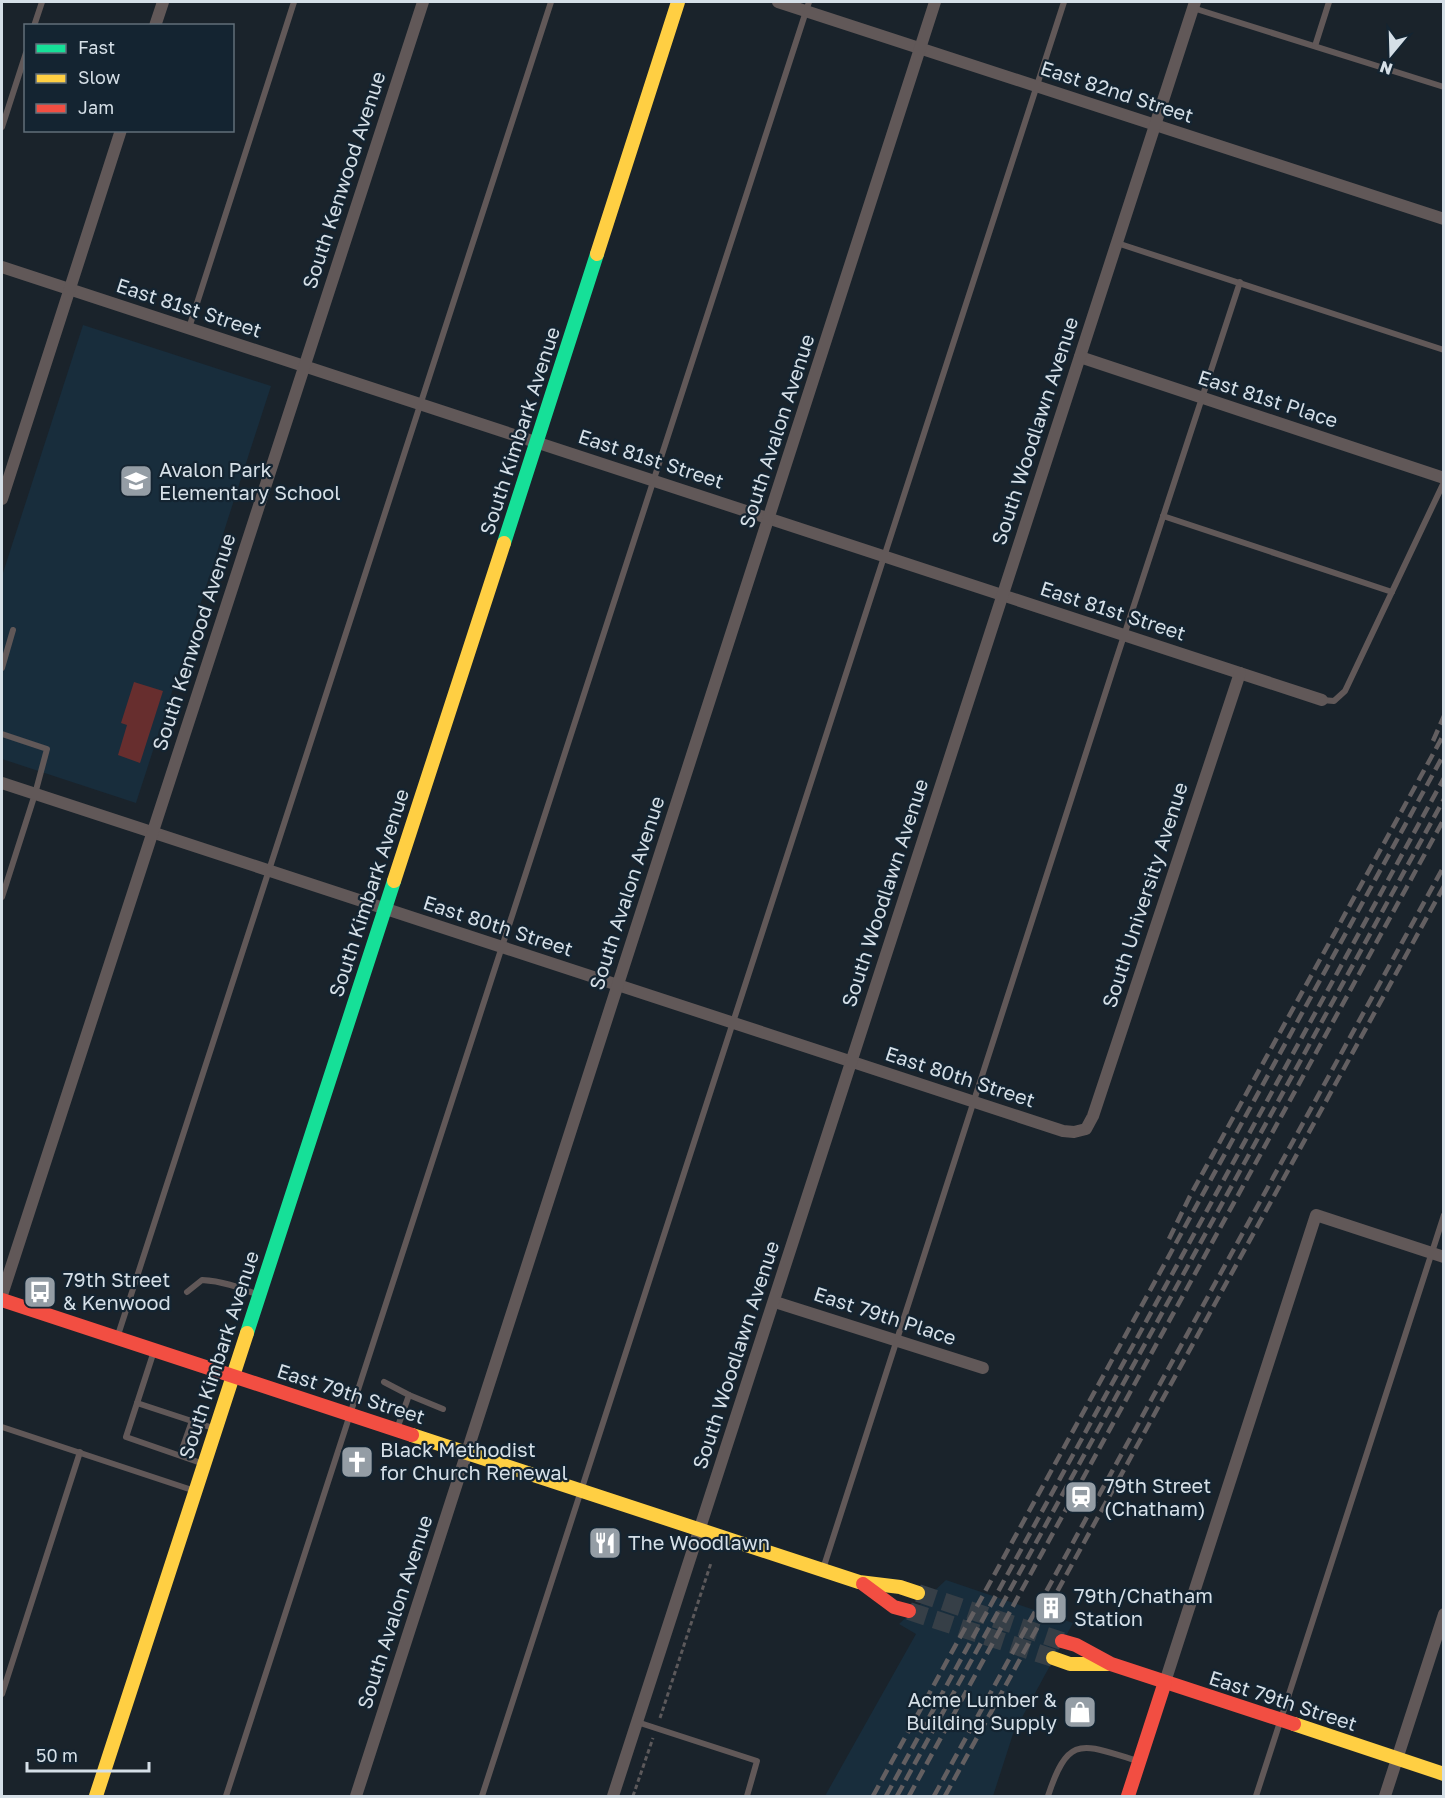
<svg xmlns="http://www.w3.org/2000/svg" width="1445" height="1798" viewBox="0 0 1445 1798" font-family="'Golos Text',sans-serif">
<style>
.built{fill:#182d3c}
.green{fill:#672e2e}
.lines{fill:none;stroke-linecap:round;stroke-linejoin:round}
.secondary-tunnel{stroke:#363f47;stroke-width:18;stroke-dasharray:18 9;stroke-linecap:butt}
.path{stroke:#5c595b;stroke-width:3;stroke-dasharray:4.5 3;stroke-linecap:butt}
.lane{stroke:#615858;stroke-width:6}
.street{stroke:#615858;stroke-width:12}
.fast{stroke:#16e098;stroke-width:14}
.slow{stroke:#ffcf43;stroke-width:14}
.jam{stroke:#f24e42;stroke-width:14}
.rail{stroke:#635f61;stroke-width:4.5;stroke-dasharray:12 6;stroke-linecap:butt}
.labels{text-anchor:middle;stroke-width:4.5;stroke-linejoin:round;paint-order:stroke}
.street-label{font-size:20px;fill:#d5dfe7;stroke:#142431}
.poi-label{font-size:20px;fill:#d5dfe7;stroke:#142431;text-anchor:start}
</style>
<rect width="100%" height="100%" fill="#1a232b"/>
<g class="built">
<path d="M83 325 271 386 136 803 2 759V576Z"/>
<path d="M946 1580 1073 1623 1013 1734 993 1796H825L916 1634 899 1624Z"/>
</g>
<path class="green" d="M134 682 163 691 140 763 118 755 127 725 121 723Z"/>
<g class="lines">
<g class="secondary-tunnel">
<path d="M918 1593 1062 1641"/>
<path d="M909 1611 1053 1658"/>
</g>
<g class="path">
<path d="M660 1718 711 1563"/>
<path d="M633 1796 653 1738"/>
</g>
<g class="lane">
<path d="M1193 8 1444 87"/>
<path d="M34 26 42 2"/>
<path d="M1315 46 1329 2"/>
<path d="M2 127 26 53"/>
<path d="M1117 243 1444 350"/>
<path d="M189 328 294 2"/>
<path d="M1163 516 1392 592"/>
<path d="M2 668 13 630"/>
<path d="M1322 700 1334 701 1345 691 1444 482"/>
<path d="M2 734 47 749 35 794 2 897"/>
<path d="M187 1292 202 1280C222 1281 238 1287 256 1294"/>
<path d="M118 1335 551 2"/>
<path d="M154 1351 126 1437 201 1463"/>
<path d="M384 1382 409 1395 397 1429"/>
<path d="M409 1395 443 1409"/>
<path d="M137 1403 213 1428"/>
<path d="M2 1427 192 1490"/>
<path d="M180 1455 192 1421"/>
<path d="M823 1569 1116 660 1240 282"/>
<path d="M2 1694 80 1452"/>
<path d="M637 1722 757 1761 747 1796"/>
<path d="M226 1796 809 2"/>
<path d="M482 1796 1064 2"/>
<path d="M1048 1796C1069 1732 1083 1745 1138 1761"/>
<path d="M1256 1796 1444 1215"/>
</g>
<g class="street">
<path d="M778 2 1444 219"/>
<path d="M155 26 163 2"/>
<path d="M2 267 1322 700"/>
<path d="M1080 357 1444 478"/>
<path d="M2 499 121 130"/>
<path d="M2 783 1063 1131 1074 1132 1086 1129 1093 1116 1240 673"/>
<path d="M2 1295 423 2"/>
<path d="M775 1302 983 1368"/>
<path d="M1165 1682 1316 1215 1444 1257"/>
<path d="M356 1796 935 2"/>
<path d="M613 1796 1195 2"/>
<path d="M1385 1796 1444 1614"/>
</g>
<g class="fast">
<path d="M504 543 597 254"/>
<path d="M247 1333 394 881"/>
</g>
<g class="slow">
<path d="M597 254 678 2"/>
<path d="M394 881 504 543"/>
<path d="M412 1435 859 1582 900 1587 918 1593"/>
<path d="M1053 1658 1070 1664H1109"/>
<path d="M1294 1724 1444 1774"/>
<path d="M96 1796 247 1333"/>
</g>
<g class="jam">
<path d="M2 1300 412 1435"/>
<path d="M863 1584 894 1607 909 1611"/>
<path d="M1062 1641 1076 1645 1111 1664 1294 1724"/>
<path d="M1128 1796 1165 1682"/>
</g>
<g class="rail">
<path d="M1433 741 1444 716"/>
<path d="M1169 1239 1190 1196 1444 734"/>
<path d="M873 1796 1444 754"/>
<path d="M886 1796 1444 778"/>
<path d="M897 1796 1444 799"/>
<path d="M909 1796 1444 819"/>
<path d="M934 1796 1444 866"/>
<path d="M945 1796 1444 886"/>
</g>
</g>
<defs>
<symbol id="school-square" viewBox="-11 -11 22 22"><rect x="-9" y="-9" width="18" height="18" rx="4" fill="#949da5" stroke="#142431"/><path d="M0-5L7-2L0 1L-7-2ZM-4 1L0 2.5L4 1V4Q0 6-4 4Z" fill="#fff"/></symbol>
<symbol id="bus-square" viewBox="-11 -11 22 22"><rect x="-9" y="-9" width="18" height="18" rx="4" fill="#949da5" stroke="#142431"/><path d="M-5-6H5V4H4V6H2V4H-2V6H-4V4H-5ZM-3.5-4V0h7V-4ZM-3.5 1.2v1.5H-2V1.2ZM2 1.2v1.5H3.5V1.2Z" fill="#fff"/></symbol>
<symbol id="church-square" viewBox="-11 -11 22 22"><rect x="-9" y="-9" width="18" height="18" rx="4" fill="#949da5" stroke="#142431"/><path d="M-1.2-6h2.4v3.5h3.3v2.4h-3.3V6h-2.4V-.1h-3.3v-2.4h3.3Z" fill="#fff"/></symbol>
<symbol id="station-square" viewBox="-11 -11 22 22"><rect x="-9" y="-9" width="18" height="18" rx="4" fill="#949da5" stroke="#142431"/><path d="M-3-6H3Q5-6 5-4V2Q5 4 3 4L4.5 6H3L1.5 4h-3L-3 6H-4.5L-3 4Q-5 4-5 2V-4Q-5-6-3-6ZM-3.5-4v3h7v-3ZM-3.5 1v1.5H-2V1ZM2 1v1.5H3.5V1Z" fill="#fff"/></symbol>
<symbol id="restaurant-square" viewBox="-11 -11 22 22"><rect x="-9" y="-9" width="18" height="18" rx="4" fill="#949da5" stroke="#142431"/><path d="M-5-6h1v4h1v-4h1v4h1v-4h1v5L-1.5 .5V6h-2V.5L-5-1ZM5-6V6H3V1.5H1.5Q1.5-4 5-6Z" fill="#fff"/></symbol>
<symbol id="building-square" viewBox="-11 -11 22 22"><rect x="-9" y="-9" width="18" height="18" rx="4" fill="#949da5" stroke="#142431"/><path d="M-4-6H4V6H1V3H-1V6H-4ZM-2.5-4.3h1.7v1.8h-1.7ZM.8-4.3h1.7v1.8H.8ZM-2.5-1h1.7V.8h-1.7ZM.8-1h1.7V.8H.8Z" fill="#fff"/></symbol>
<symbol id="shop-square" viewBox="-11 -11 22 22"><rect x="-9" y="-9" width="18" height="18" rx="4" fill="#949da5" stroke="#142431"/><path d="M-5-2.5h2.3a2.7 3.5 0 0 1 5.4 0H5L5.5 6h-11ZM-1.5-2.5h3a1.5 2.3 0 0 0-3 0Z" fill="#fff"/></symbol>
</defs>
<g fill-rule="evenodd">
<use href="#school-square" x="117" y="462" width="38" height="38"/>
<use href="#bus-square" x="21" y="1273" width="38" height="38"/>
<use href="#church-square" x="338" y="1443" width="38" height="38"/>
<use href="#station-square" x="1062" y="1478" width="38" height="38"/>
<use href="#restaurant-square" x="586" y="1524" width="38" height="38"/>
<use href="#building-square" x="1032" y="1589" width="38" height="38"/>
<use href="#shop-square" x="1061" y="1693" width="38" height="38"/>
</g>
<g class="labels">
<g class="street-label">
<text transform="translate(1117 92) rotate(18)" y="7">East 82nd Street</text>
<text transform="translate(344 180) rotate(-72)" y="7">South Kenwood Avenue</text>
<text transform="translate(189 308) rotate(18)" y="7">East 81st Street</text>
<text transform="translate(1268 399) rotate(18)" y="7">East 81st Place</text>
<text transform="translate(520 431) rotate(-72)" y="7">South Kimbark Avenue</text>
<text transform="translate(777 431) rotate(-72)" y="7">South Avalon Avenue</text>
<text transform="translate(1035 431) rotate(-72)" y="7">South Woodlawn Avenue</text>
<text transform="translate(651 459) rotate(18)" y="7">East 81st Street</text>
<text transform="translate(1113 611) rotate(18)" y="7">East 81st Street</text>
<text transform="translate(194 642) rotate(-72)" y="7">South Kenwood Avenue</text>
<text transform="translate(369 893) rotate(-72)" y="7">South Kimbark Avenue</text>
<text transform="translate(627 893) rotate(-72)" y="7">South Avalon Avenue</text>
<text transform="translate(885 893) rotate(-72)" y="7">South Woodlawn Avenue</text>
<text transform="translate(1145 895) rotate(-72)" y="7">South University Avenue</text>
<text transform="translate(498 926) rotate(18)" y="7">East 80th Street</text>
<text transform="translate(960 1077) rotate(18)" y="7">East 80th Street</text>
<text transform="translate(885 1316) rotate(18)" y="7">East 79th Place</text>
<text transform="translate(219 1355) rotate(-72)" y="7">South Kimbark Avenue</text>
<text transform="translate(736 1355) rotate(-72)" y="7">South Woodlawn Avenue</text>
<text transform="translate(351 1394) rotate(18)" y="7">East 79th Street</text>
<text transform="translate(395 1612) rotate(-72)" y="7">South Avalon Avenue</text>
<text transform="translate(1283 1701) rotate(18)" y="7">East 79th Street</text>
</g>
<g class="poi-label">
<text x="159" y="477">Avalon Park<tspan x="159" dy="23">Elementary School</tspan></text>
<text x="63" y="1287">79th Street<tspan x="63" dy="23">&amp; Kenwood</tspan></text>
<text x="380" y="1457">Black Methodist<tspan x="380" dy="23">for Church Renewal</tspan></text>
<text x="1104" y="1493">79th Street<tspan x="1104" dy="23">(Chatham)</tspan></text>
<text x="628" y="1550">The Woodlawn</text>
<text x="1074" y="1603">79th/Chatham<tspan x="1074" dy="23">Station</tspan></text>
<text x="1057" y="1707" text-anchor="end">Acme Lumber &amp;<tspan x="1057" dy="23">Building Supply</tspan></text>
</g>
</g>
<rect width="1445" height="1798" fill="none" stroke="#d5dfe7" stroke-width="6"/>
<rect x="24" y="24" width="210" height="108" fill="#142431" stroke="#616f7a" stroke-width="1.5"/>
<rect x="36" y="44" width="30" height="9" fill="#16e098" stroke="#616f7a" stroke-width="1.5"/>
<text x="78" y="54" font-size="18" fill="#d5dfe7">Fast</text>
<rect x="36" y="74" width="30" height="9" fill="#ffcf43" stroke="#616f7a" stroke-width="1.5"/>
<text x="78" y="84" font-size="18" fill="#d5dfe7">Slow</text>
<rect x="36" y="104" width="30" height="9" fill="#f24e42" stroke="#616f7a" stroke-width="1.5"/>
<text x="78" y="114" font-size="18" fill="#d5dfe7">Jam</text>
<g transform="translate(1391 54) rotate(199)" stroke="#142431" stroke-width="4.5" paint-order="stroke">
<path d="M0-4.5L10 22L0 15L-10 22Z" fill="#d5dfe7"/>
<text y="-9" font-size="16" font-weight="bold" text-anchor="middle" fill="#d5dfe7">N</text>
</g>
<path d="M27 1762v9h122v-9" fill="none" stroke="#d5dfe7" stroke-width="3"/>
<text x="36" y="1762" font-size="18" fill="#d5dfe7" stroke="#142431" stroke-width="4.5" paint-order="stroke">50 m</text>
</svg>
